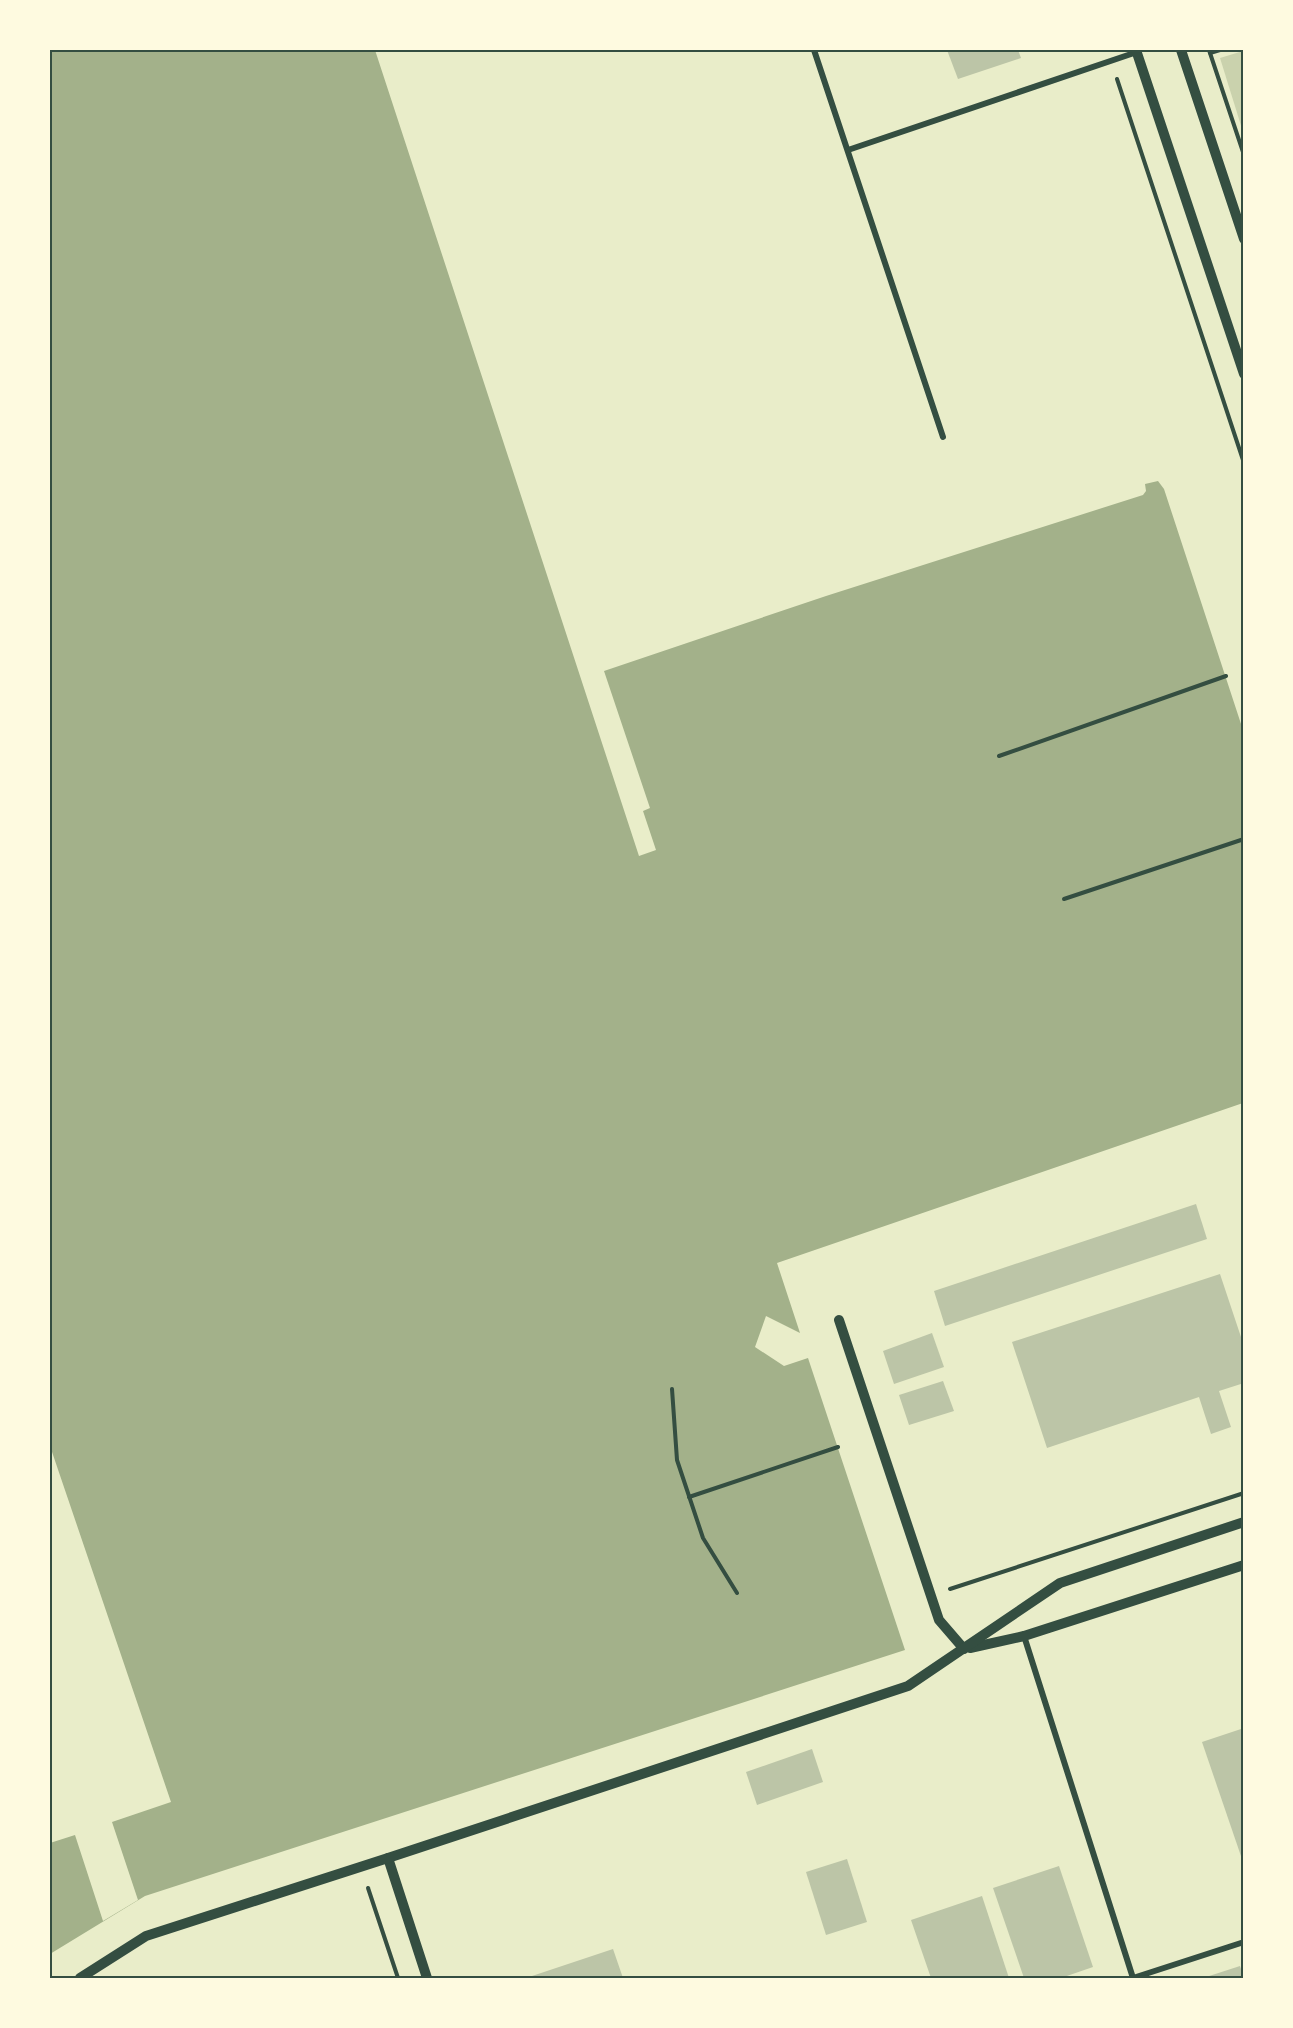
<svg xmlns="http://www.w3.org/2000/svg" width="1293" height="2028" viewBox="0 0 1293 2028" font-family="'Golos Text',sans-serif">
<style>
.green{fill:#cad2ad}
.water{fill:#a3b18a}
.pier{fill:#e9edc9}
.building{fill:#bcc5a7}
.lines{fill:none;stroke-linecap:round;stroke-linejoin:round}
.path{stroke:#344e41;stroke-width:4}
.minor{stroke:#344e41;stroke-width:6}
.tertiary{stroke:#344e41;stroke-width:10}
.neatline{fill:none;stroke:#344e41;stroke-width:2}
</style>
<rect width="100%" height="100%" fill="#e9edc9"/>
<path class="green" d="M1243 51H1244L1243 132 1220 58Z"/>
<path class="water" d="M50 50H375L639 856 656 850 643 811 650 808 604 671 826 596 1143 495 1146 491 1145 484 1158 481 1164 489 1243 730V1103L777 1263 800 1333 766 1316 755 1347 784 1366 808 1358 905 1650 145 1896 50 1954Z"/>
<path class="pier" d="M50 1446 171 1802 112 1822 138 1900 103 1921 75 1835 50 1843Z"/>
<g class="building">
<path d="M947 50H1018L1021 58 958 79Z"/>
<path d="M1196 1204 1207 1239 945 1326 934 1291Z"/>
<path d="M1220 1274 1244 1346V1383L1219 1391 1231 1427 1211 1434 1199 1397 1047 1448 1012 1342Z"/>
<path d="M932 1333 944 1367 894 1384 883 1351Z"/>
<path d="M943 1381 954 1411 909 1425 899 1395Z"/>
<path d="M1244 1728V1862H1243L1202 1742Z"/>
<path d="M812 1749 823 1782 757 1805 746 1772Z"/>
<path d="M847 1859 867 1922 826 1935 806 1872Z"/>
<path d="M1059 1866 1093 1967 1061 1978H1024L993 1888Z"/>
<path d="M982 1896 1009 1978H931L911 1920Z"/>
<path d="M613 1949 623 1978H526Z"/>
<path d="M1240 1966 1244 1978H1203Z"/>
</g>
<g class="lines">
<g class="path">
<path d="M1209 50 1244 155"/>
<path d="M1210 53 1220 50"/>
<path d="M1117 79 1244 463"/>
<path d="M999 756 1226 676"/>
<path d="M1064 899 1244 839"/>
<path d="M672 1389 677 1460 703 1538 737 1593"/>
<path d="M689 1497 838 1447"/>
<path d="M950 1589 1244 1493"/>
<path d="M368 1888 398 1978"/>
</g>
<g class="minor">
<path d="M814 50 943 437"/>
<path d="M848 150 1137 52"/>
<path d="M1024 1636 1133 1978"/>
<path d="M1133 1978 1244 1942"/>
</g>
<g class="tertiary">
<path d="M1136 50 1244 374"/>
<path d="M1181 50 1244 239"/>
<path d="M839 1320 939 1620 964 1649"/>
<path d="M970 1648 1024 1636 1244 1565"/>
<path d="M388 1858 427 1978"/>
<path d="M80 1978 146 1936 388 1858 908 1686 1060 1583 1244 1522"/>
</g>
</g>
<rect width="1293" height="2028" fill="none" stroke="#fefae0" stroke-width="102"/>
<rect x="51" y="51" width="1191" height="1926" class="neatline"/>
</svg>
